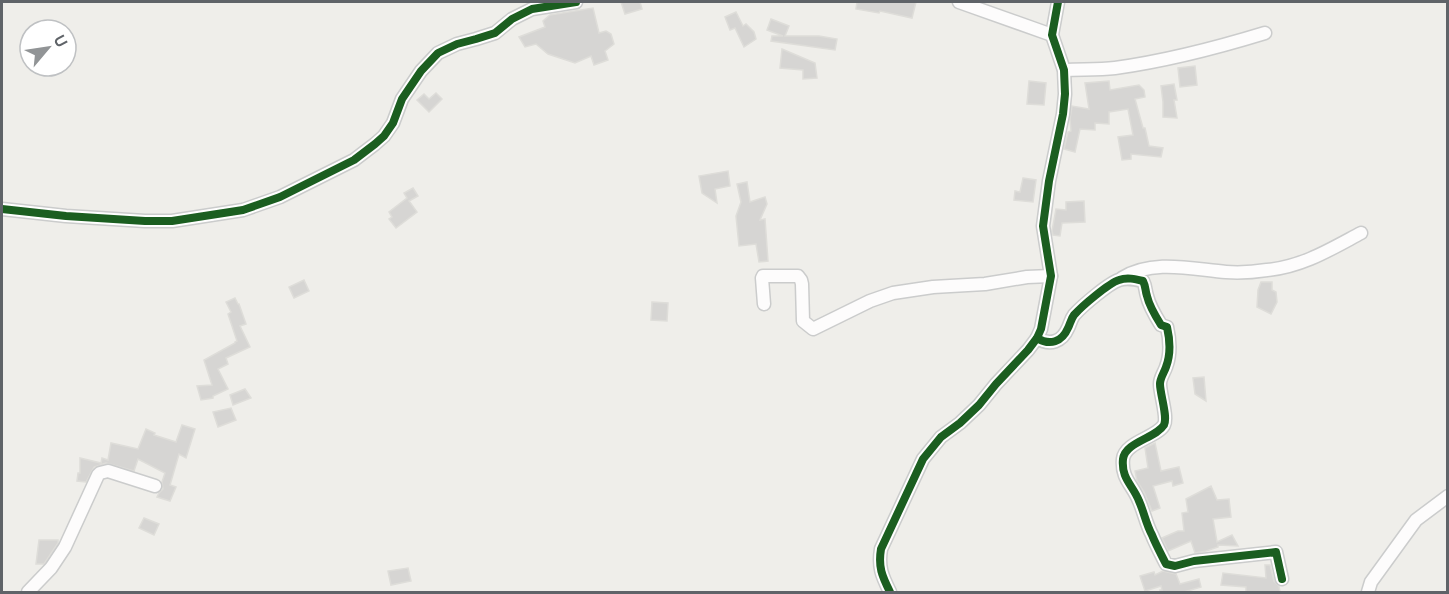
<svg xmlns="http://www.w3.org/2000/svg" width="1449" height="594" viewBox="0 0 1449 594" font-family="Overpass,sans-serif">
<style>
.building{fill:#d6d5d3;stroke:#deddd9;stroke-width:1.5}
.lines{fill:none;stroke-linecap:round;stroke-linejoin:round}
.minor-casing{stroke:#cbcccc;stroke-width:15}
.minor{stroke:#fdfcfc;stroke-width:12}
.cycleway-casing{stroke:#fff;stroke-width:11}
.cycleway{stroke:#1b5e20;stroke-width:8}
</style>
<rect width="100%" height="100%" fill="#efeeea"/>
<g class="building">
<path d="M621 2H640L642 9 625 14Z"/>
<path d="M857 2H916L912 18 880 11 879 13 856 9Z"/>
<path d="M593 8 599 33 606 31 611 34 614 44 605 51 608 60 594 65 591 56 575 63 548 54 536 44 525 47 519 37 545 27 543 21 550 15Z"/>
<path d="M736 12 743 26 746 24 754 32 756 39 744 47 735 28 730 30 725 17Z"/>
<path d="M771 19 789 26 785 36H819L837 39 835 50 771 41 772 36H783L767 30Z"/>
<path d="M782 49 815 63 817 78 803 79V70L780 68Z"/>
<path d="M1195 66 1197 85 1180 87 1178 68Z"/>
<path d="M1029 81 1046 83 1044 105 1027 104Z"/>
<path d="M1109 81 1110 90 1139 85 1144 90 1145 97 1135 99 1143 128H1145L1149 146 1163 148 1161 157 1131 154V159L1122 160 1118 137 1133 135 1128 109 1109 112V124L1095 123V130L1080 129 1075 152 1064 149 1068 132 1071 131 1070 119 1072 106 1089 109 1085 83Z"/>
<path d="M1174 84 1177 100H1174L1177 118 1163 117V102L1161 86Z"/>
<path d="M436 93 442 99 429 112 417 100 424 94 429 99Z"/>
<path d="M728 171 730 186 715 189 717 203 702 193 699 176Z"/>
<path d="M1023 178 1036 180 1033 202 1014 200 1015 191 1020 192Z"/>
<path d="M747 182 750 202 765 197 767 204 760 220 765 219 768 261 759 262 756 244 739 246 736 216 741 202 737 184Z"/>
<path d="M413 188 418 196 409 201 417 212 396 228 389 219 392 217 389 212 407 198 404 193Z"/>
<path d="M1084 201 1085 222 1062 223 1060 236 1053 235 1052 231 1056 209 1066 210V202Z"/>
<path d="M304 280 309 291 294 298 289 287Z"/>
<path d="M1261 282H1272V290L1276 292 1277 302 1271 314 1257 307 1258 290Z"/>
<path d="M235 298 238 304H239L246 324 240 326 250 347 226 358 228 364 218 369 228 389 213 396V398L201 400 197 386 212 385 204 360 235 343V342L237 341 228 314 231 312 226 302Z"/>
<path d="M652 302 668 303 667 321 651 320Z"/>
<path d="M1204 377 1206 401 1195 394 1193 378Z"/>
<path d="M245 389 251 398 233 405 230 395Z"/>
<path d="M231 408 236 420 218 427 213 412Z"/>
<path d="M182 425 195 429 186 458 179 454 170 485 176 487 170 501 157 497 159 493 163 489 162 482 165 473 138 459 134 471 106 463 94 467 86 482 77 481 78 473H80V458L101 463 102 458 108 460 111 443 138 449 146 429 155 433 154 435 176 442Z"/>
<path d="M1155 443 1161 471 1179 467 1183 483 1173 486 1172 481 1153 486 1160 508 1152 511 1144 492 1137 481 1135 471 1148 468 1145 448Z"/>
<path d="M1211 486 1217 500 1229 499 1231 517 1213 519 1217 542 1232 535 1238 546 1218 545V547L1206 551 1195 553 1191 541 1168 551 1162 538 1178 531H1184L1182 513 1188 512 1186 499Z"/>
<path d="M144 518 159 524 154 535 139 528Z"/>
<path d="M39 540H58V543L44 564H36Z"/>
<path d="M1265 565H1270L1274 581 1279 586 1280 592H1246V587L1221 585 1223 573 1266 578Z"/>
<path d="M408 568 411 581 391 585 388 571Z"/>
<path d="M1163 571 1176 574 1180 584 1199 579 1201 587 1184 592H1160V590H1162L1161 586 1145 591 1140 576 1154 572 1155 575Z"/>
</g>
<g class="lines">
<defs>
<g id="minor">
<path d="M959 2 1052 35"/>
<path d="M1064 70C1081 69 1098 70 1115 68 1166 61 1216 48 1265 33"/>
<path d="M2 209 66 216 145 221H172L243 210 280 197 354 160 375 144 384 136 393 123 402 99 421 71 438 53 457 44 476 39 495 33 512 19 532 9 576 2"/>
<path d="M1122 278C1153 259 1191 269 1226 272 1239 273 1254 272 1267 270 1302 267 1331 249 1361 233"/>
<path d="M764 304 762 278 763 276H798L801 280 802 284 803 321 813 329 870 301 893 293 933 287 985 284 1027 277 1051 276"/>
<path d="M1037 338C1050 346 1062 342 1068 328 1070 324 1071 319 1074 315 1082 306 1109 283 1119 280 1127 277 1135 279 1143 281 1146 287 1145 290 1147 296 1149 305 1156 317 1161 325L1167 327C1170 340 1171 354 1166 367 1164 373 1160 378 1160 384 1160 394 1168 417 1164 425 1156 438 1125 442 1123 459 1121 479 1133 485 1139 501 1144 512 1146 524 1152 535 1156 545 1161 554 1166 564L1175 566 1194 561 1276 552 1282 579"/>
<path d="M28 592 51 568 65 547 98 475 100 473 108 471 155 486"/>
<path d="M890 592C882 576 878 567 881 549L923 459 941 437 960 423 979 405 996 384 1028 350 1037 338 1041 329 1051 276 1043 226 1049 181 1063 114 1065 94 1064 70 1052 35 1058 2"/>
<path d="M1368 592 1371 582 1416 520 1448 496"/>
</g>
</defs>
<use href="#minor" class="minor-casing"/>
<use href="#minor" class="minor"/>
<defs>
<g id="cycleway">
<path d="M2 209 66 216 145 221H172L243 210 280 197 354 160 375 144 384 136 393 123 402 99 421 71 438 53 457 44 476 39 495 33 512 19 532 9 576 2"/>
<path d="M1037 338C1050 346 1062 342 1068 328 1070 324 1071 319 1074 315 1082 306 1109 283 1119 280 1127 277 1135 279 1143 281 1146 287 1145 290 1147 296 1149 305 1156 317 1161 325L1167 327C1170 340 1171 354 1166 367 1164 373 1160 378 1160 384 1160 394 1168 417 1164 425 1156 438 1125 442 1123 459 1121 479 1133 485 1139 501 1144 512 1146 524 1152 535 1156 545 1161 554 1166 564L1175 566 1194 561 1276 552 1282 579"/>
<path d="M890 592C882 576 878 567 881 549L923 459 941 437 960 423 979 405 996 384 1028 350 1037 338 1041 329 1051 276 1043 226 1049 181 1063 114 1065 94 1064 70 1052 35 1058 2"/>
</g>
</defs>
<use href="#cycleway" class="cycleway-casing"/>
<use href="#cycleway" class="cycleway"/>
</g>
<rect width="1449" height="594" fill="none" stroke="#5f6368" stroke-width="6"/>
<g transform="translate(48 48) rotate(61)"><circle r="28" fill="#ffffff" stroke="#bfc1c3" stroke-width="1.5"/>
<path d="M0-4.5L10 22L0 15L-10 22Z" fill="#919496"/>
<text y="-9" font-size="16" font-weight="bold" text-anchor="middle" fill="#5f6368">U</text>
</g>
</svg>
